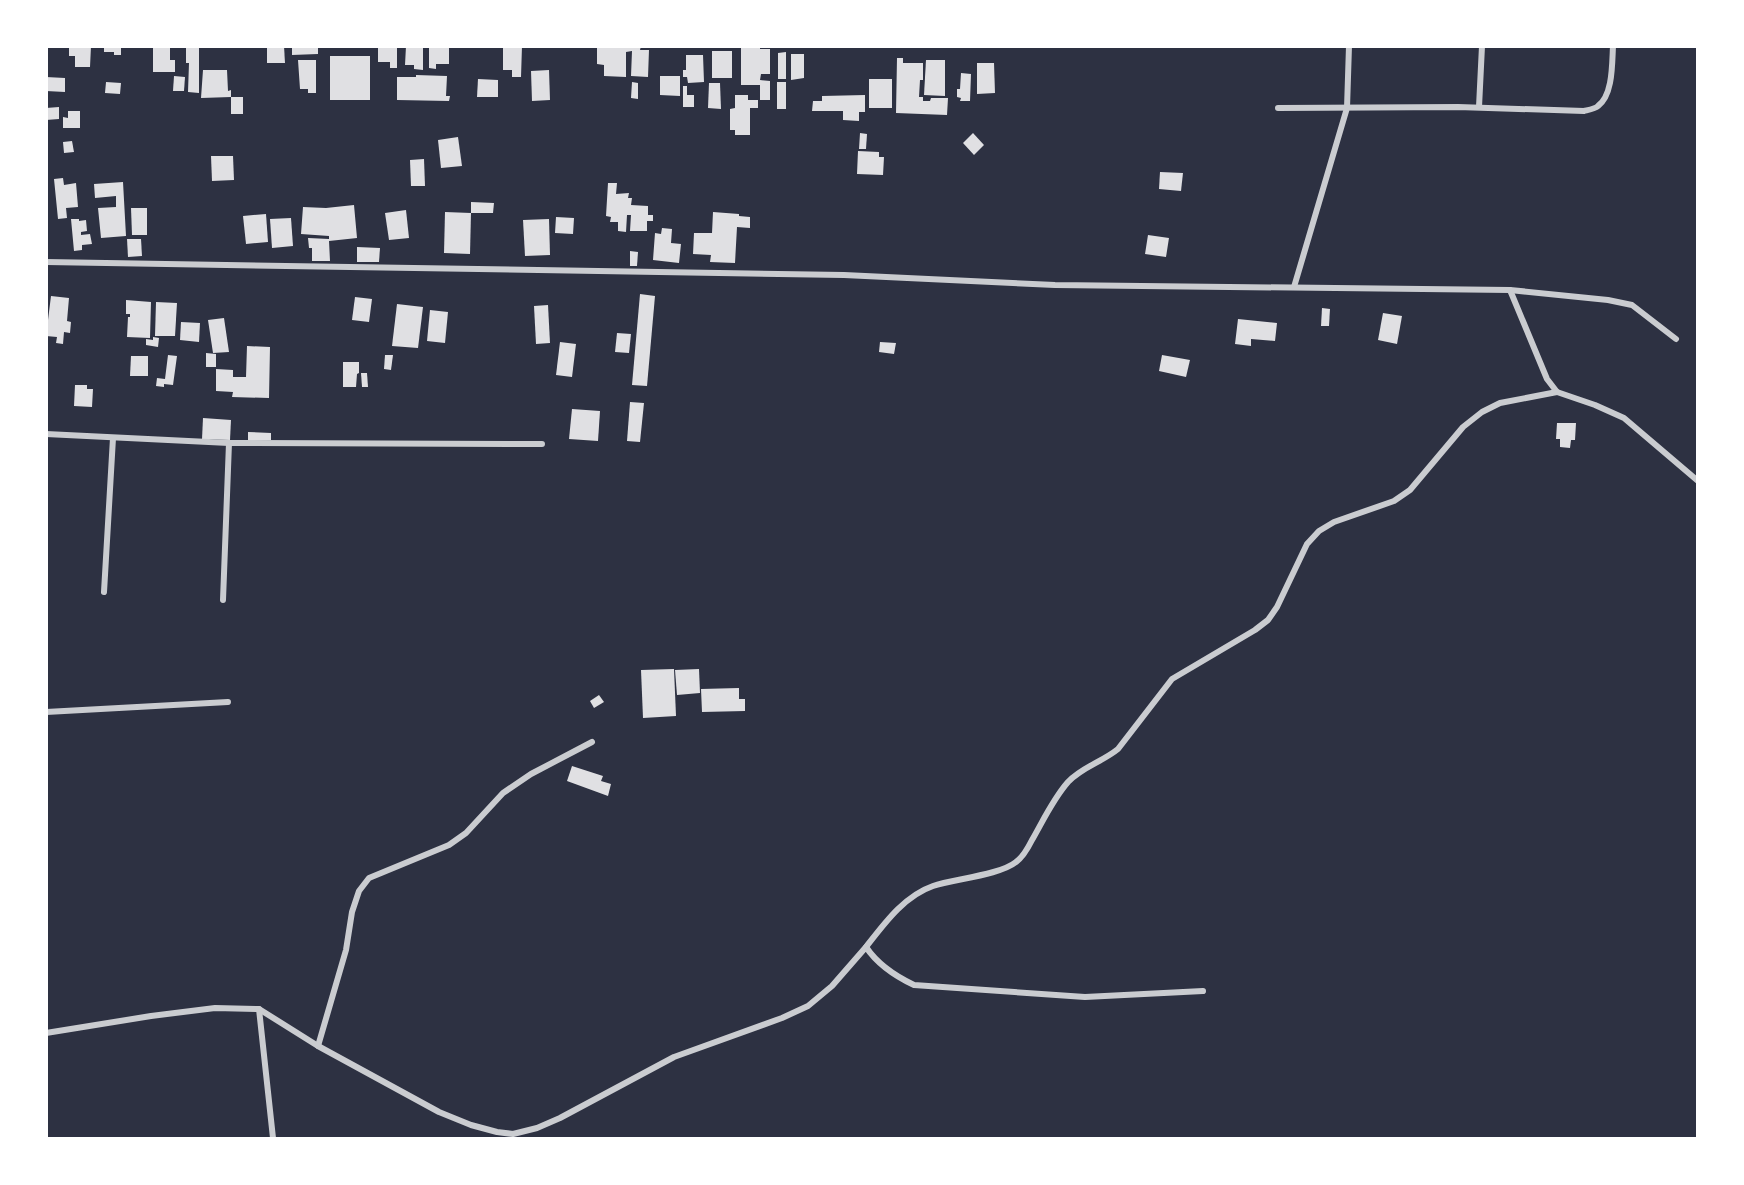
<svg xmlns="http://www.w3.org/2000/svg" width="1744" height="1185" viewBox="0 0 1744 1185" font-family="Cabin,sans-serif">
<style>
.building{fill:#e0e0e3}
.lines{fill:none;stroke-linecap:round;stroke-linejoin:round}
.minor{stroke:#caccd0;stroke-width:6}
</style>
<rect width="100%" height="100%" fill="#2d3142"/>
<g class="building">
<path d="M69 46H91L90 67H75V56H69Z"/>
<path d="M104 46H121V55H114V52H104Z"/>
<path d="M153 46H170V60H175V72H153Z"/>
<path d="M186 46H199V93L188 92 189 63H186Z"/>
<path d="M267 46H284L285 63H267Z"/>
<path d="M292 46H318V54L292 55Z"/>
<path d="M378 46H397V68H390V62H378Z"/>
<path d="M406 46H423V70L414 69V65H405Z"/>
<path d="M429 46H449V64H436V69L429 68Z"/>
<path d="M503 46H522L521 77H512V70H503Z"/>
<path d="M597 46H641L640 50H649L648 77 631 76 632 51 626 52V77L604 76V65L597 64Z"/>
<path d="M741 46H760V49H770V74H761L760 80 770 81V100H760V85H741Z"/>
<rect x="712" y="51" width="20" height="27"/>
<path d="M786 52V79H778V53Z"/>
<path d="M791 54H804V78L791 80Z"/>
<path d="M686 55H703L704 82 688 83 687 77H683V70H686Z"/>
<rect x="330" y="56" width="40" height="44"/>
<path d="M897 58H903V63H923V80H920L919 97H923V101H930L931 98H948L947 115 896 113Z"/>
<path d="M298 60H316V93H308V89H300Z"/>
<path d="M926 60H945V96L924 95Z"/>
<path d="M977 63H994L995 93 977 94Z"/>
<path d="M203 70H227L228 91 231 90V97L201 98Z"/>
<path d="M549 70 550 100 532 101 531 71Z"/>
<path d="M961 73 971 74 970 101H960L961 98 957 97V89H960Z"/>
<path d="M416 75 447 76 446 96H450L449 101 397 100V77H416Z"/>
<path d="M174 76 185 77 184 91H173Z"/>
<path d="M660 76H680V96L660 95Z"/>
<path d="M46 77 65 78V92L46 91Z"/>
<path d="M478 79 498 80V97H477Z"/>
<rect x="869" y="79" width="23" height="29"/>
<path d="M106 82 121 83 120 94 105 93Z"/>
<path d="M632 82 638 83V99L631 98Z"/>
<rect x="777" y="82" width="9" height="27"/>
<path d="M709 83H720L721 109 708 108Z"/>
<path d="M683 86H687V95H694V107H683Z"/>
<path d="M735 95H748V100H758V108H750V135H735V130H730V109L735 108Z"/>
<path d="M865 95V112H859V121L843 120V111H812L813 101H822V96Z"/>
<rect x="231" y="97" width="12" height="17"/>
<path d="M59 107V119L46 120V108Z"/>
<path d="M68 111H80V128H63V117L68 118Z"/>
<path d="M860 133 867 134 866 149H859Z"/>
<path d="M973 133 984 145 974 155 963 143Z"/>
<path d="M458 137 462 166 441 168 438 140Z"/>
<path d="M72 141 74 152 64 153 63 142Z"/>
<path d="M858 151 879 152V157H884L883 175 857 174Z"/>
<path d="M211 156H233L234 180 212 181Z"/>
<path d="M424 159 425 186H411L410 160Z"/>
<path d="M1160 172 1183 173 1181 191 1159 189Z"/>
<path d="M63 178 64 185 76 183 78 207 66 208 67 218 58 219 54 179Z"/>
<path d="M123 182 126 236 101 238 98 208 116 207V196L95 198 94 184Z"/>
<path d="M608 183H617L616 194 629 193 628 198H632L631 205 648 206V215H653V221H647V231H630L631 215H627L626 232 618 231V222H610L611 217 606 216Z"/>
<path d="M471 202 494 203 493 213H471Z"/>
<path d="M354 205 357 238 329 241 330 261H312V248H309L308 238 329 239V236L301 234 303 207 326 208Z"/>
<path d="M131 208H147V235H132Z"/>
<path d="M406 210 409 238 389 240 385 213Z"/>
<path d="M445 212 471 213 470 254 444 253Z"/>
<path d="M713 212 739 214V216L750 217V228L737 227 735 263 710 262 711 255 693 254 694 233H712Z"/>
<path d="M266 214 268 242 246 244 243 216Z"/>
<path d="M556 217 574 218 573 234 555 233Z"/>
<path d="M291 218 293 246 272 248 270 219Z"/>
<path d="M71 219H79V221L86 220 87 231 81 232V235L90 234 92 244 82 245V250L74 251Z"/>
<path d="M549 219 550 255 525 256 523 220Z"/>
<path d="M662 228 672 229 671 243 681 244 679 263 653 260 655 233 661 234Z"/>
<path d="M1148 235 1169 238 1166 257 1145 254Z"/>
<path d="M127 239H141L142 256 128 257Z"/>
<path d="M357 247 380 248 379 262H357Z"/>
<path d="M630 251 638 252 637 266H630Z"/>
<path d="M640 294 655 296 647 386 632 385Z"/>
<path d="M51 296 69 298 67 321 71 322 70 333 64 332 63 344 56 343 57 337 46 336Z"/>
<path d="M355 297 372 299 369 322 352 320Z"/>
<path d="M126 300 151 302 150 338 127 337 128 317H130V314H126Z"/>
<path d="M156 302 177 303 175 336H155Z"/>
<path d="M397 304 423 307 418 348 392 346Z"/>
<path d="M548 305 550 343 536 344 534 306Z"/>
<path d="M1322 308 1330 309 1329 326H1321Z"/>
<path d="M430 310 448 312 445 343 427 341Z"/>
<path d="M1383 313 1402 316 1397 344 1378 340Z"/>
<path d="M224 318 229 352 213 353 208 320Z"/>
<path d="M1238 319 1277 323 1275 341 1251 339V346L1235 344Z"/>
<path d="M181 322 200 323 199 342 180 340Z"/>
<path d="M617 333 631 334 629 353 615 352Z"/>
<path d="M153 337 159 338 158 347 146 345V339L153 340Z"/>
<path d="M560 342 576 344 572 377 556 375Z"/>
<path d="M880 342 896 343 894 354 879 352Z"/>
<path d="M247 346 270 347 269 398 232 397 233 392 216 391V369L233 370V377H246Z"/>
<path d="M206 353 216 354V367H206Z"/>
<path d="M168 355 177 356 173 385 164 384V387L156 386 157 378 165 379Z"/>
<path d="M385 355H393L391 370 384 369Z"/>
<path d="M1162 355 1190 360 1186 377 1159 371Z"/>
<path d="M131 356H148V376H130Z"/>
<path d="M343 362H359V373L357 374 356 387H343Z"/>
<path d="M361 373H367L368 387H362Z"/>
<path d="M75 385H87V389H93L92 407 74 406Z"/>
<path d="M630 402 644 403 640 442 627 441Z"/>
<path d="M572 409 600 411 598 441 569 439Z"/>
<path d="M203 418 231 420 230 440 202 439Z"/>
<path d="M1557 423H1576L1575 440H1571L1570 448 1560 447V439H1556Z"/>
<path d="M248 432 271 433V440H248Z"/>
<path d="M674 669 676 716 643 718 641 670Z"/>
<path d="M699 669 700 693 677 695 675 670Z"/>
<path d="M739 688V699H745V711L702 712 701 689Z"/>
<path d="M599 695 604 702 594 708 590 701Z"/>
<path d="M572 766 603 776 601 781 611 784 608 796 567 781Z"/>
</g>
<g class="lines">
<g class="minor">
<path d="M1479 107 1482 46"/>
<path d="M1278 108 1458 107 1584 111C1588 110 1595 109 1598 106 1613 95 1612 64 1613 46"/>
<path d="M46 262 844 275 1055 285 1510 290 1547 379 1557 392 1595 405 1624 418 1698 481"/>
<path d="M1294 287 1347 108 1349 46"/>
<path d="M1510 290 1608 300 1632 305 1676 339"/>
<path d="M46 434 229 443 542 444"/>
<path d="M104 592 113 438"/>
<path d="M223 600 229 443"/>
<path d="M46 712 228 702"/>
<path d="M866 947C884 924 904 896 933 886 954 879 1000 875 1016 862 1023 857 1028 848 1032 840 1043 821 1053 799 1068 782 1082 767 1102 762 1118 749L1172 679 1255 630 1268 620 1277 607 1307 544 1319 531 1334 522 1394 501 1410 490 1463 427 1482 412 1500 403 1557 392"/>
<path d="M259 1009 273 1138"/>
<path d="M46 1033 151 1016 215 1008 259 1009 318 1046 439 1112 471 1125 497 1132 513 1134 537 1128 560 1118 674 1057 782 1018 808 1006 832 986 866 947C878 965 895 976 914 985L1085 997 1203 991"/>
<path d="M318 1046 346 950 352 912 359 891 369 878 449 845 466 833 503 793 531 774 592 742"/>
</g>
</g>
<rect width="1744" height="1185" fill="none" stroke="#ffffff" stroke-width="96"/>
</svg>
